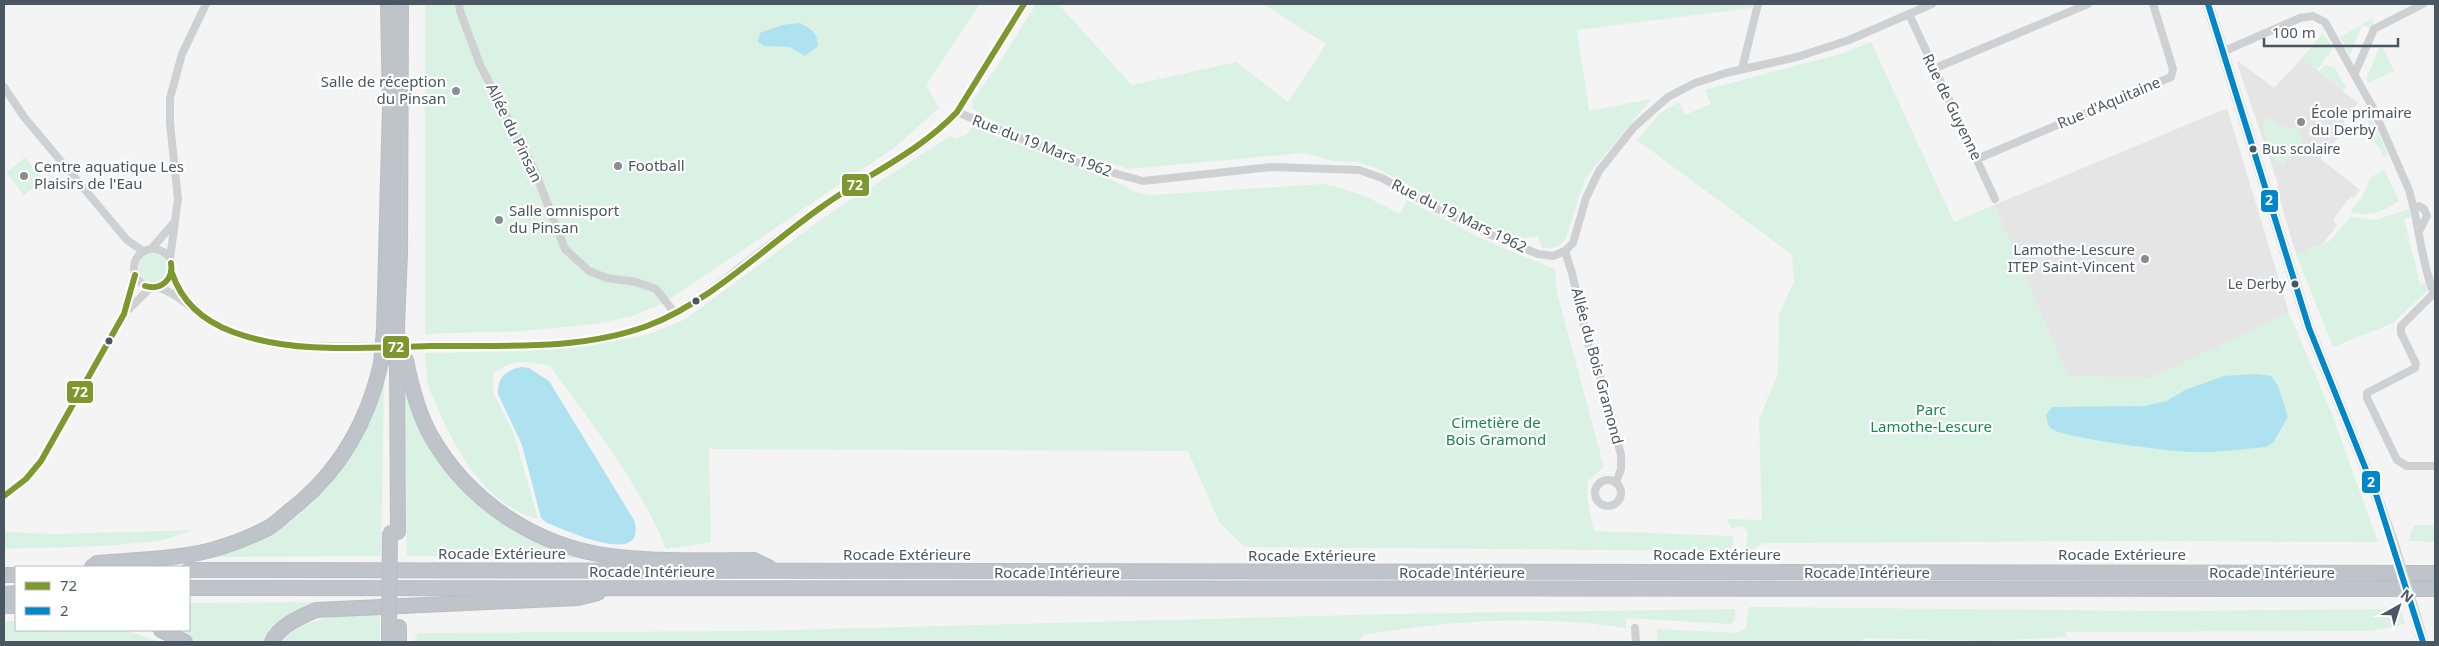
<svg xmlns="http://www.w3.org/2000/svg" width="2439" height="646" viewBox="0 0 2439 646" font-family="'Noto Sans',sans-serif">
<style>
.education{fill:#e6e5e6}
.green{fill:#d9f2e3}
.water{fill:#aee2f0}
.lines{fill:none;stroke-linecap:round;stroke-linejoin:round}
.highway-casing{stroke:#b9bec3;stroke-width:16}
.street{stroke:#ced0d2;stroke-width:8}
.secondary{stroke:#ced0d4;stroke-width:11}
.highway{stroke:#bec4c9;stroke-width:14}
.highway-bridge-casing{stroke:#b9bec3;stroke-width:16;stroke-linecap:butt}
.secondary-bridge{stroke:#ced0d4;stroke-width:11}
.highway-bridge{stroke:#bec4c9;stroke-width:14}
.bus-1-casing{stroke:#fff;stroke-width:10}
.bus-2-casing{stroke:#fff;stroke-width:10}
.bus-1{stroke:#7c982e;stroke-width:6}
.bus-2{stroke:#0086cb;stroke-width:6}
.poi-dot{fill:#868d94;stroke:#fff;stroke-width:2}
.bus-dot{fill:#4a5661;stroke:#fff;stroke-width:2}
.labels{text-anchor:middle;stroke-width:4.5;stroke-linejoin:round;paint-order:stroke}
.bus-label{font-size:14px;fill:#4a5661;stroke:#fff;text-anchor:start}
.poi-label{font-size:15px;fill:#4a5661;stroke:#fff;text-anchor:start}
.street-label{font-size:15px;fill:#4a5661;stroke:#fff}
.park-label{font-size:15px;fill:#17864f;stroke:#fff}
.line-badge{stroke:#fff;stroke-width:2}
.badge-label{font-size:14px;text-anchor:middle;font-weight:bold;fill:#fff}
</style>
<rect width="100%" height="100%" fill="#f4f4f4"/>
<g class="education">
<path d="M2302 58 2358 103 2344 121 2346 128 2321 159 2360 190 2354 198 2351 196 2337 214 2333 221 2337 225 2323 244 2296 254 2277 190 2278 184 2237 63 2238 61 2274 88Z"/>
<path d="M2227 108 2289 313 2150 378 2068 376 1994 205Z"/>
</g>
<g class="green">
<path d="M425 4H980L926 85 939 108 894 148 662 304 632 316 596 324 522 331 425 334Z"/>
<path d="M1036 4H1058L1132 85 1236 62 1288 102 1326 44 1263 4H1752L1751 8 1577 30 1589 111 1651 99 1585 179 1565 240 1557 247 1542 248 1538 236 1518 240 1439 203 1376 168 1357 162 1334 161 1303 153 1128 169 1102 160 1094 162C1058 147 1002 131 972 108V101L998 65Z"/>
<path d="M2371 19 2375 26 2370 28 2362 25 2350 55 2340 37Z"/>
<path d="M2323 33 2333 48 2317 70 2302 58Z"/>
<path d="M1871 42 1954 222 1994 205 2068 376 2150 378 2289 313 2332 414 2378 542 2099 541 1763 543 1754 549 1745 550 1748 533 1743 526 1731 528 1727 519 1762 520 1759 420 1778 373 1779 314 1794 282 1792 255 1637 140 1660 113 1679 102 1685 115 1711 104 1705 90 1844 53Z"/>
<path d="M2381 44 2394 71 2368 83 2366 79Z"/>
<path d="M2325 65 2334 67 2346 87 2342 90 2319 71Z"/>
<path d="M2370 115 2388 155 2383 158 2381 150 2372 138 2367 116Z"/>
<path d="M2268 117 2284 127 2299 129 2303 145 2290 155 2283 167 2272 157 2262 125Z"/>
<path d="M972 127 1116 182 1136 192 1151 195 1323 184C1352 189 1374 200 1400 214L1407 200 1482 239 1555 269 1557 293 1604 467 1587 482 1588 503 1594 531 1733 536 1734 543 1730 551 1245 547 1219 522 1188 451 709 449 711 542 666 549C641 485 590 422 550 366 526 361 513 358 493 374V392L514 434 538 519C488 506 457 454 438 409 435 401 430 392 428 384 426 374 426 363 425 353L528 351 568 347 646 335 684 320 829 214 950 136 955 139 966 135Z"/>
<path d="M25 158 43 179 24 195 6 173Z"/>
<path d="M2384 169 2399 201C2384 210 2369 219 2350 211L2362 197 2370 178Z"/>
<path d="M2409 209 2411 217 2404 219 2420 284 2427 282 2429 289 2393 323 2333 347 2296 254 2330 241 2350 217 2376 220Z"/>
<circle cx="153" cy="268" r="14"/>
<path d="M384 382 381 556 215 557C229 552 245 547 259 541 324 509 362 448 384 382Z"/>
<path d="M405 387 424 439 459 484 584 558 407 556Z"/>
<path d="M2414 525H2435V542L2408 541Z"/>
<path d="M196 530 158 541 105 546 4 549V532L55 534Z"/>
<path d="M337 602C309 607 281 616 265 642H196L174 630H189V603Z"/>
<path d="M1749 607 2151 611 2401 609 2405 624 2371 631 2065 632 2066 637 1988 641 1864 638 1862 642H1657V629L1737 633 1746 628Z"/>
<path d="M1735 609V620L1731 624 1626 618V628C1540 615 1449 620 1364 635L1358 642H414L418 633 753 631 1391 614Z"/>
<path d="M351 615H380V642H281C299 621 325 618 351 615Z"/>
<path d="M4 621H16V630H125L160 642H4Z"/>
</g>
<g class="water">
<path d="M800 23C810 28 818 33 818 46L805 56 790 47 764 46 758 42 760 33 782 25Z"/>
<path d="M522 367 529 368 549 381 634 520C649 570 564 529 547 523L541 518 522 445 498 394C497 378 507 369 522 367Z"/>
<path d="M2256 374 2271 376 2278 386 2288 417 2273 443 2266 447C2242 449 2217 453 2193 452 2173 452 2064 438 2052 429 2047 425 2047 420 2046 415L2052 407 2145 406 2167 401 2185 390 2224 376Z"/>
</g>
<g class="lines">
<defs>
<g id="highway">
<path d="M397 327 400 253 401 4"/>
<path d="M384 330 390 106 388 4"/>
<path d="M397 360 398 532"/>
<path d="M406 360C411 385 418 413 431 436 468 501 535 546 610 556 657 562 706 560 754 560L770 568"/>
<path d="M92 567 97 563C133 560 185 559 218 548 235 543 252 536 268 528 276 524 284 515 292 509 339 472 368 421 381 363"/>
<path d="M189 570 2435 573"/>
<path d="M4 575H16"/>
<path d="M189 588 2435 589"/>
<path d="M4 594 16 593"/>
<path d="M4 606H16"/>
<path d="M399 627V642"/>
<path d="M161 630 185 642"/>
<path d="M272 642C279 626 300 617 316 610L578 598 598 593"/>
<path d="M389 642V627"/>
</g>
</defs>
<use href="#highway" class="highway-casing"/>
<g class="street">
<path d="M459 4 460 11 480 65 534 169 565 249 589 271 607 278 636 282 656 289 675 313"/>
<path d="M1909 14 1995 199"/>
<path d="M2222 49H2229L2300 18 2313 16 2325 22 2373 108 2409 190 2414 209"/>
<path d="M1742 69 1758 4"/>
<path d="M1933 69 2088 4"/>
<path d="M2355 73 2374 29 2423 4"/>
<path d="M4 87 24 117 127 240 143 251"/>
<path d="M957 112 1084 165 1143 181 1272 167 1359 170 1382 178 1439 210 1489 234 1538 254 1553 256 1565 251 1573 243 1586 198 1599 171 1634 127 1668 97 1695 83 1726 73 1797 57 1849 40 1932 4"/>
<path d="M1977 159 2171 77 2173 69 2153 4"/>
<path d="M2419 231 2427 216 2424 209 2419 206 2414 209C2418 228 2426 280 2435 294"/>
<path d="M152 248 173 224"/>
<circle cx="153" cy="268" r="19"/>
<path d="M1565 251 1572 273 1588 344 1599 372 1621 455V469L1616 483"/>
<path d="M170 258 178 199 170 123V98L182 54 206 4"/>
<path d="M172 273 180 297"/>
<path d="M157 287C176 293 187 305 203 316 227 333 252 340 281 345 332 347 382 347 433 346 511 346 602 351 674 314 699 301 720 283 742 266 769 245 796 225 824 205 868 175 922 153 957 112L1024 4"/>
<path d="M2434 293 2401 326V333L2416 364 2415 368 2367 393V398L2397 460 2407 466H2435"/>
<path d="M129 309 151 287"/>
<circle cx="1608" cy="493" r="13"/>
<path d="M4 496 26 479 41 461 124 314 135 275"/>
<path d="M1635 628 1636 642"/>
</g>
<g class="secondary">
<path d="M2208 4 2309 328 2377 497 2393 543"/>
<path d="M2416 618 2423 642"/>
</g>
<use href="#highway" class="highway"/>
<defs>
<g id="highway-bridge">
<path d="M397 360V327"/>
<path d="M381 363 384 330"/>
<path d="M389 627 390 532"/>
</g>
</defs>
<use href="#highway-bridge" class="highway-bridge-casing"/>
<path class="secondary-bridge" d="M2393 543 2416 618"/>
<use href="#highway-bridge" class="highway-bridge"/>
<defs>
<g id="bus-1">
<path d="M172 273C182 303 203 321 233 332 295 355 367 347 431 346 503 345 579 351 647 326 711 302 767 245 823 206 868 174 918 153 957 112L1024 4"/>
<path d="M145 286C161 291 174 279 171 263"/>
<path d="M4 496 26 479 41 461 124 314 135 275"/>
</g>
<path id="bus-2" d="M2208 4 2309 328 2377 497 2423 642"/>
</defs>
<use href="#bus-1" class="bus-1-casing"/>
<use href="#bus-2" class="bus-2-casing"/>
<use href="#bus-1" class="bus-1"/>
<use href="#bus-2" class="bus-2"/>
</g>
<g class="poi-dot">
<circle cx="456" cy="91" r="5"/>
<circle cx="2301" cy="122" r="5"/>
<circle cx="618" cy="166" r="5"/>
<circle cx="24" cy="176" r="5"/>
<circle cx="499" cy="220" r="5"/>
<circle cx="2145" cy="259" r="5"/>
</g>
<g class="bus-dot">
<circle cx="2253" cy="149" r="4.5"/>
<circle cx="2295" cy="284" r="4.5"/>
<circle cx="696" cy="301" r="4.5"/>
<circle cx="109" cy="341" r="4.5"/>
</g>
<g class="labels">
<g class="bus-label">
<text x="2262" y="154">Bus scolaire</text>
<text x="2286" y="289" text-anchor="end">Le Derby</text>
</g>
<g class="poi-label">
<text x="446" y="87" text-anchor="end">Salle de réception<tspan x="446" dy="17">du Pinsan</tspan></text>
<text x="2311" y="118">École primaire<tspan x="2311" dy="17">du Derby</tspan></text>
<text x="628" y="171">Football</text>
<text x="34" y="172">Centre aquatique Les<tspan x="34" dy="17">Plaisirs de l'Eau</tspan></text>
<text x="509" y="216">Salle omnisport<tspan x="509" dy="17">du Pinsan</tspan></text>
<text x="2135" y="255" text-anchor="end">Lamothe-Lescure<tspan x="2135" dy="17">ITEP Saint-Vincent</tspan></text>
</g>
<g class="street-label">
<text transform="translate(2109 103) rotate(-23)" y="5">Rue d'Aquitaine</text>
<text transform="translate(1952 107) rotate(64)" y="5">Rue de Guyenne</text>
<text transform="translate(514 133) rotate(64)" y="5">Allée du Pinsan</text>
<text transform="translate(1042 146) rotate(21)" y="5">Rue du 19 Mars 1962</text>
<text transform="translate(1459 216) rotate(26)" y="5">Rue du 19 Mars 1962</text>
<text transform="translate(1597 366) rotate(75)" y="5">Allée du Bois Gramond</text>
<text x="502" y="559">Rocade Extérieure</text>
<text x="907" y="560">Rocade Extérieure</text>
<text x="1717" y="560">Rocade Extérieure</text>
<text x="2122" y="560">Rocade Extérieure</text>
<text x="1312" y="561">Rocade Extérieure</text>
<text x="652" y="577">Rocade Intérieure</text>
<text x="1057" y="578">Rocade Intérieure</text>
<text x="1462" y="578">Rocade Intérieure</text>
<text x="1867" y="578">Rocade Intérieure</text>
<text x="2272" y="578">Rocade Intérieure</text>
</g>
<g class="park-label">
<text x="1931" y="415">Parc<tspan x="1931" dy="17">Lamothe-Lescure</tspan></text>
<text x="1496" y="428">Cimetière de<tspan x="1496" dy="17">Bois Gramond</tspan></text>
</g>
</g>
<g class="line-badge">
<rect x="841" y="173" width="29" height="24" rx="5" fill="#7c982e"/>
<rect x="2260" y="189" width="19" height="24" rx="5" fill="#0086cb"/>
<rect x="382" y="335" width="28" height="24" rx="5" fill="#7c982e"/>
<rect x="66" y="380" width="28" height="24" rx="5" fill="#7c982e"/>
<rect x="2361" y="470" width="20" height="24" rx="5" fill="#0086cb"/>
</g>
<g class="badge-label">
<text x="855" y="190">72</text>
<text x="2269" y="205">2</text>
<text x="396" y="352">72</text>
<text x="80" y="397">72</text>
<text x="2371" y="487">2</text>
</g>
<rect width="2439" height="646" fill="none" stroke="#4a5661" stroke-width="10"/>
<rect x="15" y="566" width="175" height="65" fill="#ffffff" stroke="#b7bbc0"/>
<rect x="25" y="582" width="25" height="8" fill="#7c982e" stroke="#b7bbc0"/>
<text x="60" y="591" font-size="15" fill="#4a5661">72</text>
<rect x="25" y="607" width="25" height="8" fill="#0086cb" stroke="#b7bbc0"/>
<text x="60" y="616" font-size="15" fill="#4a5661">2</text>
<g transform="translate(2399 606) rotate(39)" stroke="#ffffff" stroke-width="4" paint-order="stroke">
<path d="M0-4L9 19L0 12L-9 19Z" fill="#4a5661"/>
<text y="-8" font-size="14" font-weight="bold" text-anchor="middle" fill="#4a5661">N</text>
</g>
<path d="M2264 38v8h134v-8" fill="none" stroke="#4a5661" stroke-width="2.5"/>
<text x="2272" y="38" font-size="15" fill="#4a5661" stroke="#ffffff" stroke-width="4" paint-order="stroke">100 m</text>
</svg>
